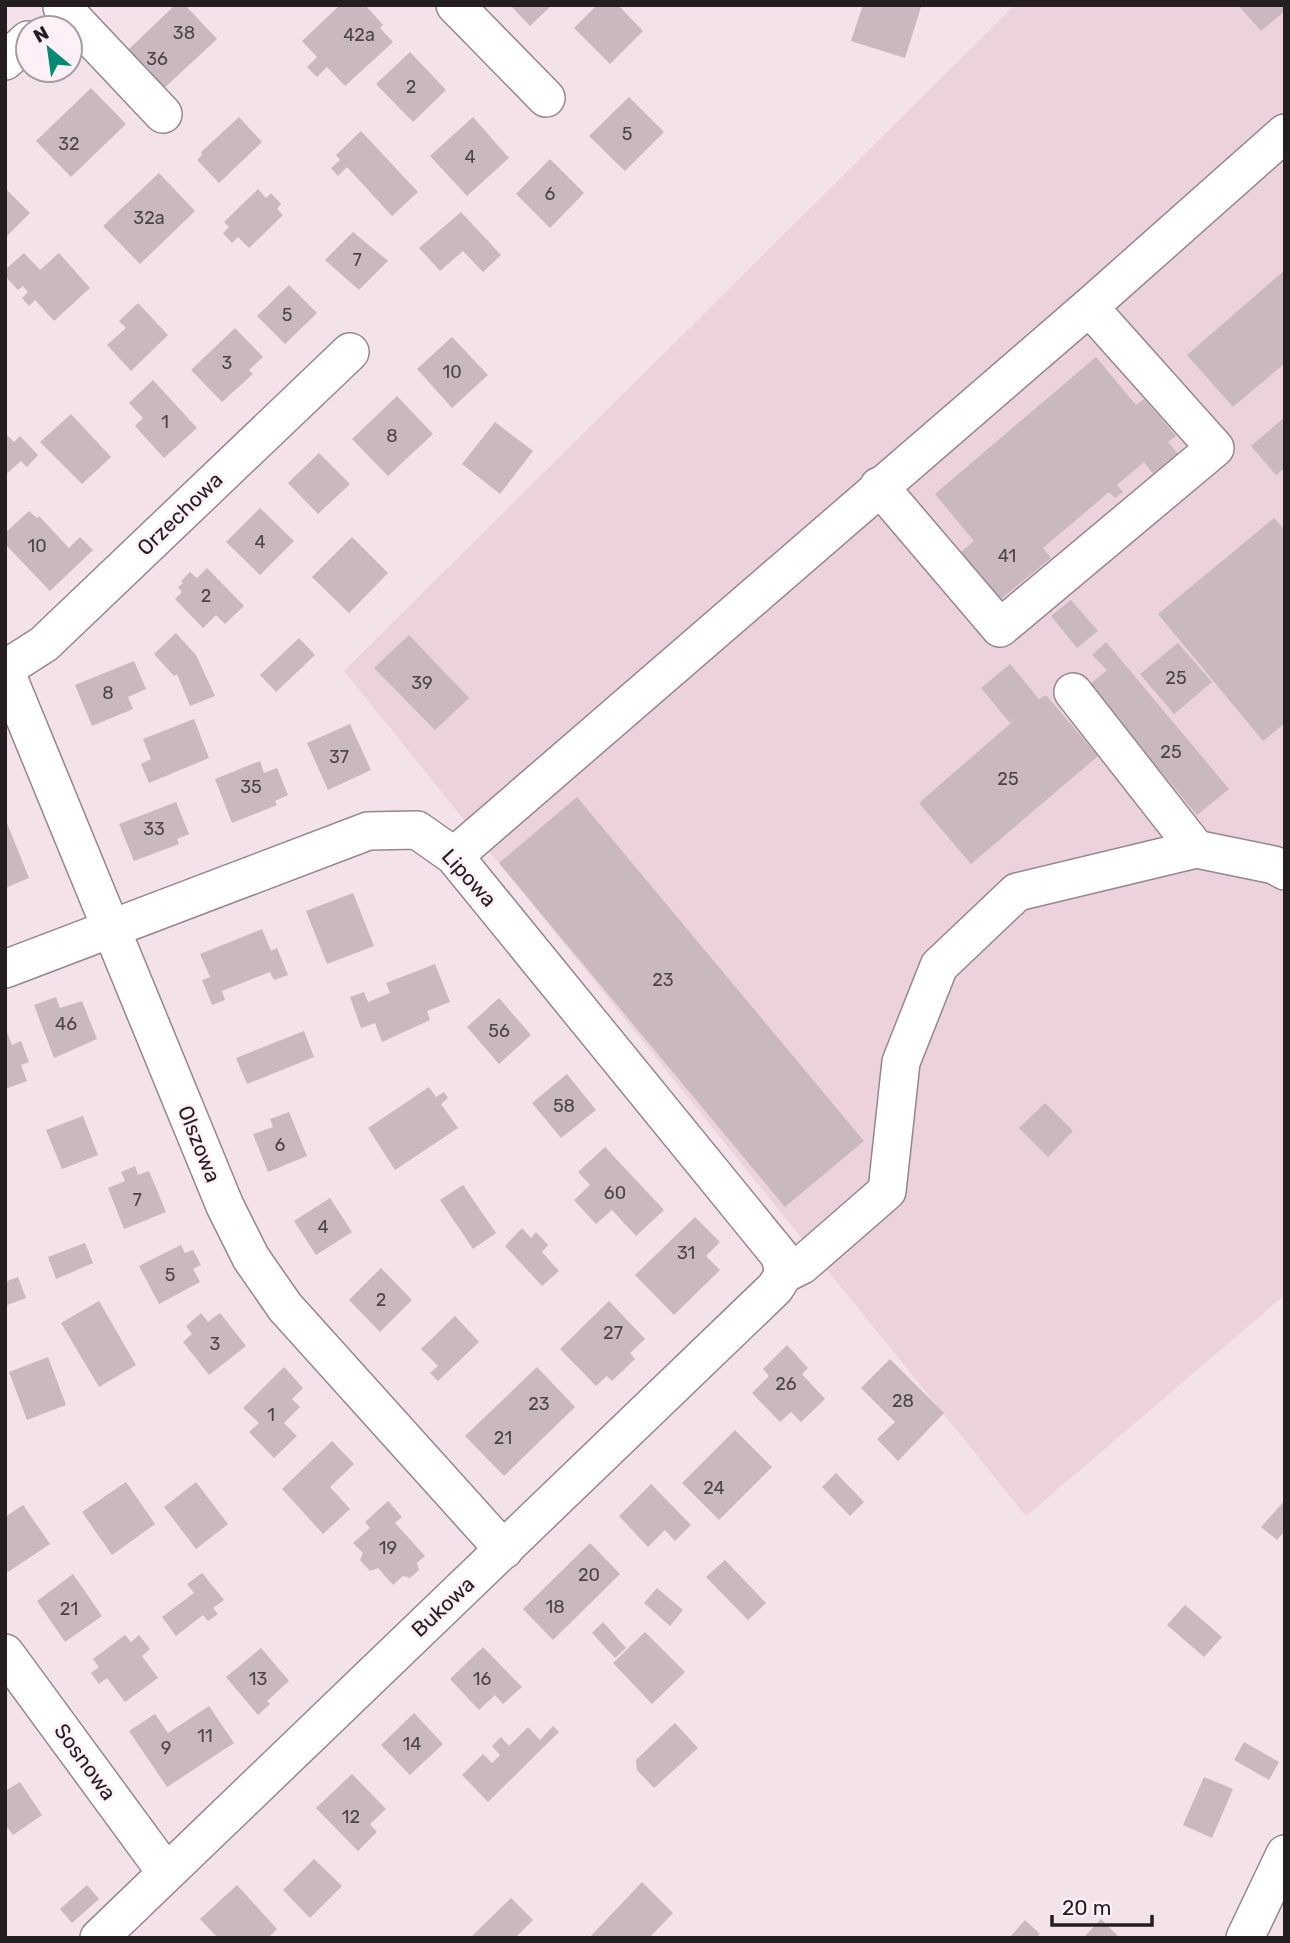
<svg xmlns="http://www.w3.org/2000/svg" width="1290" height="1943" viewBox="0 0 1290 1943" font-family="Rubik,sans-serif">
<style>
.built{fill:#ebd2dc}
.building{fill:#c9b8bf}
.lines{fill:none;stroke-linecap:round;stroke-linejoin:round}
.minor-casing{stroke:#97878d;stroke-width:40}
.minor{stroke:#fff;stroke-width:37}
.labels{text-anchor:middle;stroke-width:5;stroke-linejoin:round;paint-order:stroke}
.number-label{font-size:18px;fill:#4e4448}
.street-label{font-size:21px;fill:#251e21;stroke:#fef0f6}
</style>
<rect width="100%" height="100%" fill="#f3e2e9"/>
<path class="built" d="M1015 5H1285V1295L1026 1516 344 671Z"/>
<g class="building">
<path d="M175 5H185L217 39 161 91 125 53Z"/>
<path d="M340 5H365L383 25 380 28 393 42 345 86 327 67 317 77 307 67 317 57 302 41Z"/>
<path d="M510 5H552L530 26Z"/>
<path d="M597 5H618L643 31 610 64 574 28Z"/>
<path d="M863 5 921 7 905 58 851 41Z"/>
<path d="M1238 5H1285V11L1261 31Z"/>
<path d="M410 52 446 90 413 122 376 84Z"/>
<path d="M91 88 126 124 71 177 36 141Z"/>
<path d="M629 97 664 132 625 171 589 136Z"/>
<path d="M239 117 262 142 219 183 197 160 202 155 201 152Z"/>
<path d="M473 117 509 158 467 196 430 156Z"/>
<path d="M361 131 418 192 392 216 347 167 338 176 331 168 340 160 336 155Z"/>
<path d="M550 159 584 193 550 228 516 194Z"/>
<path d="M159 173 195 211 140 264 103 226Z"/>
<path d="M5 188 30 213 5 238Z"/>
<path d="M258 189 266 198 271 193 281 204 277 209 283 215 249 248 238 237 232 243 223 233 229 227 224 222Z"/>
<path d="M461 212 501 255 483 272 463 251 440 271 419 248Z"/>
<path d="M353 232 388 261 359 290 325 260Z"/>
<path d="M24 253 40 270 59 253 90 288 54 321 35 300 29 306 22 298 28 292 23 286 18 290 5 276V270Z"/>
<path d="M1285 270V363L1233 407 1187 355Z"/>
<path d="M289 285 317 313 285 344 257 316Z"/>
<path d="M138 303 168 335 131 371 107 345 126 328 119 321Z"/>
<path d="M235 328 263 357 249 370 253 374 222 402 191 370Z"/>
<path d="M452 337 488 375 452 408 417 369Z"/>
<path d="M1096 357 1136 405 1144 399 1176 436 1168 442 1179 455 1155 476 1144 462 1117 485 1123 492 1115 498 1109 492 1043 548 1051 558 1001 599 961 552 974 541 935 494Z"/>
<path d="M153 380 197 428 164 458 135 426 143 418 129 403Z"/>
<path d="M397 396 433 434 388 476 352 439Z"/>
<path d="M71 414 111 457 82 484 40 442Z"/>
<path d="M1285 417V468L1276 475 1251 446Z"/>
<path d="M495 422 533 451 500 494 462 464Z"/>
<path d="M5 433 14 442 20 436 38 455 27 467 21 461 5 475Z"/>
<path d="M319 453 350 484 318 514 288 483Z"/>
<path d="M260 508 294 541 260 575 226 542Z"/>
<path d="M29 511 37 518 39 516 69 548 80 537 93 550 50 591 5 544V533Z"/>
<path d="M1274 518 1285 530V723L1263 741 1158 614Z"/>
<path d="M352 537 388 573 349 613 312 577Z"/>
<path d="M207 568 244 606 225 624 216 615 203 628 175 599 182 592 178 587 183 583 181 581 190 572 197 578Z"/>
<path d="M1071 600 1098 631 1077 648 1051 616Z"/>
<path d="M176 633 196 655 215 696 190 706 177 674 174 676 154 654Z"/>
<path d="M409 635 469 698 435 730 374 668Z"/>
<path d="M299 638 315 655 276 692 260 675Z"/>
<path d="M1106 642 1229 789 1197 815 1089 685 1107 670 1092 655Z"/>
<path d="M1178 643 1212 682 1174 714 1140 674Z"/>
<path d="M134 661 146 689 128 697 133 709 92 726 75 685Z"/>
<path d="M1010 664 1039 699 1046 695 1098 756 971 864 919 803 1018 717 1010 723 981 688Z"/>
<path d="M194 719 209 758 149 783 141 764 151 759 143 739Z"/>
<path d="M350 724 371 770 328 790 307 743Z"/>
<path d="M260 761 264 773 277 768 288 795 275 801 277 805 232 823 215 779Z"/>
<path d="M577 797 864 1141 785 1207 499 863Z"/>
<path d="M176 802 189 834 177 839 179 844 134 861 119 824Z"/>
<path d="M5 818 29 878 5 888Z"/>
<path d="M353 893 374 946 327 964 306 911Z"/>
<path d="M262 929 271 951 277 948 288 975 274 980 270 972 222 991 225 1000 212 1005 202 980 210 977 200 954Z"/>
<path d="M435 964 450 1002 427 1011 430 1020 382 1042 375 1023 361 1028 350 997 364 992 368 1002 390 993 386 983Z"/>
<path d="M56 997 60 1008 82 1001 97 1039 54 1058 34 1005Z"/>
<path d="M499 998 531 1035 499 1064 467 1027Z"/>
<path d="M5 1027 12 1045 21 1041 29 1062 21 1065 27 1081 5 1089Z"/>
<path d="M304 1031 314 1057 247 1084 236 1058Z"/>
<path d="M567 1074 596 1110 561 1138 532 1103Z"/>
<path d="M429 1087 436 1097 444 1092 448 1098 441 1104 458 1128 395 1170 368 1128Z"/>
<path d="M1045 1103 1073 1131 1048 1157 1019 1128Z"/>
<path d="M289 1112 307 1156 268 1172 253 1134 273 1127 270 1119Z"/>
<path d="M83 1116 98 1155 62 1169 46 1130Z"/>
<path d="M605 1147 664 1210 636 1236 612 1210 596 1224 574 1200 590 1185 578 1172Z"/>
<path d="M135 1166 138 1175 149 1171 166 1212 124 1229 108 1188 125 1181 121 1172Z"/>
<path d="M463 1185 496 1233 473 1249 440 1200Z"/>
<path d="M330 1198 352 1232 316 1255 294 1221Z"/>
<path d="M695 1217 720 1242 706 1256 720 1270 674 1315 635 1275Z"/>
<path d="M522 1228 531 1238 536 1232 548 1245 542 1252 559 1271 542 1286 505 1246Z"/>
<path d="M85 1243 93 1263 56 1279 48 1257Z"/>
<path d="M181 1245 185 1253 193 1250 201 1265 193 1269 200 1282 159 1304 139 1266Z"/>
<path d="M381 1268 412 1300 380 1332 349 1300Z"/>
<path d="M18 1277 26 1298 5 1306V1282Z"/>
<path d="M99 1301 136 1365 99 1387 61 1323Z"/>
<path d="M609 1301 645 1339 630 1353 635 1359 612 1381 607 1376 596 1386 560 1349Z"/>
<path d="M201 1313 208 1322 220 1313 246 1346 209 1375 183 1342 192 1334 186 1326Z"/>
<path d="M455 1316 479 1342 438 1381 430 1373 438 1366 421 1349Z"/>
<path d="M787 1345 808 1368 802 1374 825 1399 801 1422 791 1412 780 1422 752 1393 769 1376 763 1369Z"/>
<path d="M48 1357 66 1405 27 1420 9 1372Z"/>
<path d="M890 1359 944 1413 898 1461 877 1439 895 1422 861 1388Z"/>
<path d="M284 1367 303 1388 292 1399 300 1407 284 1423 297 1436 274 1458 249 1432 259 1423 243 1408Z"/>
<path d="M537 1367 575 1407 504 1476 465 1436Z"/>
<path d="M735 1430 772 1467 719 1520 682 1483Z"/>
<path d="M332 1441 354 1464 330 1487 350 1509 323 1534 282 1489Z"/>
<path d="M836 1473 864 1502 850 1516 822 1487Z"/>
<path d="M126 1482 155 1524 112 1555 82 1512Z"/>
<path d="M196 1482 228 1524 196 1549 164 1507Z"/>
<path d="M651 1484 691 1525 675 1541 665 1530 648 1547 619 1516Z"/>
<path d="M1285 1500V1531L1277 1540 1261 1527Z"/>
<path d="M388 1501 402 1517 395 1523 425 1556 417 1563 419 1570 410 1578 403 1576 393 1585 378 1568 370 1571 360 1560 363 1553 353 1543 370 1528 365 1522Z"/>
<path d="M23 1505 50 1544 8 1572 5 1568V1517Z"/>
<path d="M590 1543 620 1574 553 1640 523 1609Z"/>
<path d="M725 1560 766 1603 748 1620 706 1577Z"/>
<path d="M202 1573 224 1600 213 1608 218 1614 208 1621 203 1615 176 1636 162 1617 194 1593 187 1584Z"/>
<path d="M73 1574 102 1616 65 1642 37 1601Z"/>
<path d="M657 1588 683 1610 670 1626 644 1603Z"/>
<path d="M1185 1605 1222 1637 1204 1657 1167 1625Z"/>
<path d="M603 1622 626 1648 615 1658 592 1633Z"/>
<path d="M645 1632 685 1672 652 1704 613 1663Z"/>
<path d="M125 1635 131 1642 139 1635 150 1649 142 1656 158 1678 125 1702 107 1678 99 1684 91 1673 99 1667 93 1659Z"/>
<path d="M483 1647 522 1687 503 1704 495 1695 479 1710 450 1679Z"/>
<path d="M261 1648 289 1681 267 1701 270 1704 258 1715 226 1677Z"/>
<path d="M209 1706 234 1743 167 1787 129 1731 155 1714 168 1733Z"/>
<path d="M414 1713 443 1744 410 1775 381 1745Z"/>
<path d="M675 1723 698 1748 654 1788 637 1770 636 1760Z"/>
<path d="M553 1726 559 1732 488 1802 462 1775 483 1754 492 1763 500 1755 492 1746 501 1737 509 1746 528 1727 540 1740Z"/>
<path d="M1244 1742 1279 1762 1269 1780 1234 1760Z"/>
<path d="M352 1774 386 1809 370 1824 377 1832 358 1851 316 1808Z"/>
<path d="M1204 1777 1233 1789 1212 1838 1183 1825Z"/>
<path d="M20 1782 42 1815 13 1835 8 1828 5 1830V1791Z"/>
<path d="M314 1859 342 1886 310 1918 283 1890Z"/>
<path d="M642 1882 673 1913 649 1938H589Z"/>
<path d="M87 1885 99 1899 72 1923 60 1909Z"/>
<path d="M237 1885 277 1929 268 1938H218L200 1919Z"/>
<path d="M511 1898 533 1920 515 1938H470Z"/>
<path d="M1101 1919 1120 1938H1083Z"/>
<path d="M1025 1920 1040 1934 1036 1938H1009Z"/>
</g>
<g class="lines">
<defs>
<g id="minor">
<path d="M455 5 546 98"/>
<path d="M62 7 163 114"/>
<path d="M5 61 28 40"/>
<path d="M1089 307 1285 133"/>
<path d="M5 669 44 644 350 352"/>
<path d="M5 670 225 1206 251 1258 285 1307 504 1550"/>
<path d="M1073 692 1196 849"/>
<path d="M454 856 1089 307 1215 448 1000 628 879 486"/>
<path d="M5 969 368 831 417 830 454 856 780 1256 784 1274"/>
<path d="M5 1653 165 1871"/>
<path d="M99 1938 775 1288 784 1274 802 1265 887 1191 901 1062 939 966 1017 892 1196 849 1274 865 1285 871"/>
<path d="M1245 1938 1285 1854"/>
</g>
</defs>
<use href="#minor" class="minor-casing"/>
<use href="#minor" class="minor"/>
</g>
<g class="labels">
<g class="number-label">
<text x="184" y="39">38</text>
<text x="359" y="41">42a</text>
<text x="157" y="65">36</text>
<text x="411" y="93">2</text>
<text x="627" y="140">5</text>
<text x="69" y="150">32</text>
<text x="470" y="163">4</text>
<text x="550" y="200">6</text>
<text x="149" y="224">32a</text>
<text x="357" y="266">7</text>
<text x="287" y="321">5</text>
<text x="227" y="369">3</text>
<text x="452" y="378">10</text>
<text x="165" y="428">1</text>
<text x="392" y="442">8</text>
<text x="260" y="548">4</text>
<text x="37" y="552">10</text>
<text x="1007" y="562">41</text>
<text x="206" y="602">2</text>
<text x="1176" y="684">25</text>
<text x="422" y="689">39</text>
<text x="108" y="699">8</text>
<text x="1171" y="758">25</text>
<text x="339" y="763">37</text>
<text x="1008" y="785">25</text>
<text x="251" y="793">35</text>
<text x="154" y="835">33</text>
<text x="663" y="986">23</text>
<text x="66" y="1030">46</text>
<text x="499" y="1037">56</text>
<text x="564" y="1112">58</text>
<text x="280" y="1151">6</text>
<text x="615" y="1199">60</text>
<text x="137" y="1206">7</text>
<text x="323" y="1233">4</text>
<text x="686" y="1259">31</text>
<text x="170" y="1281">5</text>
<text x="381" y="1306">2</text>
<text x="613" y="1339">27</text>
<text x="215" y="1350">3</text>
<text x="786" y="1390">26</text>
<text x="903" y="1407">28</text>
<text x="539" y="1410">23</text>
<text x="271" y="1421">1</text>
<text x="503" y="1444">21</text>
<text x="714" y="1494">24</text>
<text x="388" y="1554">19</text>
<text x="589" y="1581">20</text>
<text x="555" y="1613">18</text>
<text x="69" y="1615">21</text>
<text x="258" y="1685">13</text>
<text x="482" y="1685">16</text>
<text x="205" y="1742">11</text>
<text x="412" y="1750">14</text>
<text x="166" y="1754">9</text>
<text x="351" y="1823">12</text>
</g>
<g class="street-label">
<text transform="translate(180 514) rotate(-44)" y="7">Orzechowa</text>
<text transform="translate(469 878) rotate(48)" y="7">Lipowa</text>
<text transform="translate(199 1144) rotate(68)" y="7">Olszowa</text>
<text transform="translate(443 1607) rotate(-43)" y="7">Bukowa</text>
<text transform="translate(85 1762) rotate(54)" y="7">Sosnowa</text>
</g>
</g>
<rect width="1290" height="1943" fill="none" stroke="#251e21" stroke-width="14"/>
<g transform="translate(49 49) rotate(331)"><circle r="33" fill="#fef0f6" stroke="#a79ca1" stroke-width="2"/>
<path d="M0-5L12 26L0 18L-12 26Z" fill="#008c74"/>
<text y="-10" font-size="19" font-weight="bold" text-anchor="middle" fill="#251e21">N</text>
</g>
<path d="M1052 1915v10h100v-10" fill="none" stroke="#251e21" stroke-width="3.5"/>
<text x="1062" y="1915" font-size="21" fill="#251e21" stroke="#fef0f6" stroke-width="5" paint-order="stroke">20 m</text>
</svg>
